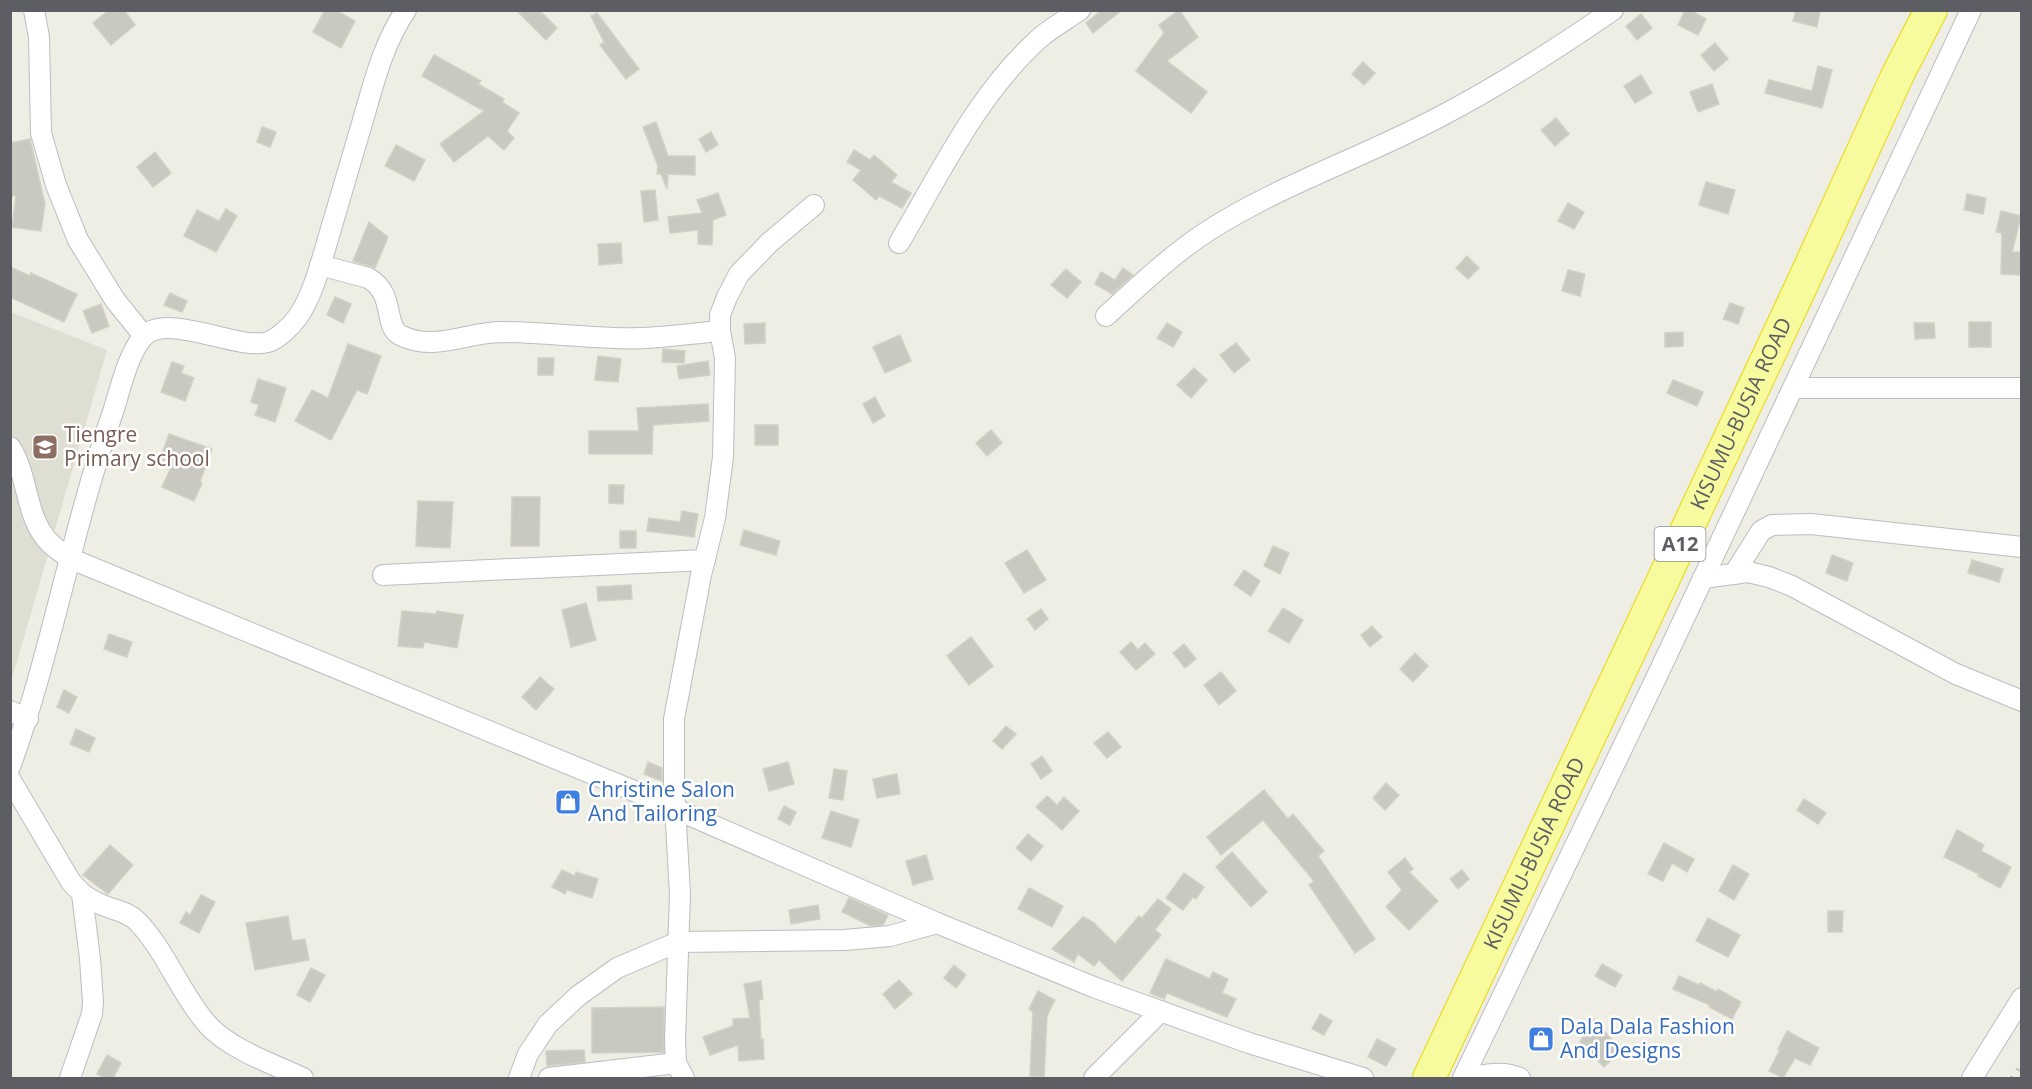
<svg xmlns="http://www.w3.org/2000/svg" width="2032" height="1089" viewBox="0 0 2032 1089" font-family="'Open Sans',sans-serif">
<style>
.education{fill:#deded2}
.building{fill:#c9c9c1;stroke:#d3d1c3;stroke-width:1.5}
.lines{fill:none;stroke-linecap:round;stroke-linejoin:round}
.minor-casing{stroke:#bcbcc2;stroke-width:22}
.trunk-casing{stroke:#e9d809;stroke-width:34}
.minor{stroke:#fff;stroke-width:20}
.trunk{stroke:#f8fa9e;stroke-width:32}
.rail{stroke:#b7b7b8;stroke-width:4.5;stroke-dasharray:1.5 8;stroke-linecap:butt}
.labels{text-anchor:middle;stroke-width:5;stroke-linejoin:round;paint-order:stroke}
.shield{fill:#fff;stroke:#8d8e92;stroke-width:1.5}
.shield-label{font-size:20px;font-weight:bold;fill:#5c5e64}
.street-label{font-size:21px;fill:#5c5e64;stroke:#fff}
.education-label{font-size:21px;fill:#785e54;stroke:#fff;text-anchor:start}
.shop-label{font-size:21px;fill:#366cbe;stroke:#fff;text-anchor:start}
</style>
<rect width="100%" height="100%" fill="#eeeee4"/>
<path class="education" d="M11 312 107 350 11 682Z"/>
<g class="building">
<path d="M109 10H124L135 25 111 45 93 23Z"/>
<path d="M325 10H335L355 21 341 48 313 32Z"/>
<path d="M516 10H539L557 28 546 40Z"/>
<path d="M1102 10H1122L1093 33 1086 23Z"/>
<path d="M1179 10 1198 37 1167 61 1207 92 1191 113 1136 71 1164 33 1159 25Z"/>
<path d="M1685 10H1690L1706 19 1698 35 1678 25Z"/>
<path d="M1796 10H1820L1817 27 1793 21Z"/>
<path d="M597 13 639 69 626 79 600 45 604 42 591 16Z"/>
<path d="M1641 14 1652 28 1637 40 1626 26Z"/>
<path d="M1715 43 1728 59 1714 71 1701 55Z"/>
<path d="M434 55 481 81 478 84 504 99 502 102 519 113 507 131 514 138 504 150 488 136 454 162 440 144 484 111 422 76Z"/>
<path d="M1363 62 1375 73 1364 85 1352 74Z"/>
<path d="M1818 66 1832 70 1822 108 1765 93 1769 80 1812 91Z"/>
<path d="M1641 75 1652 93 1635 103 1624 86Z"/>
<path d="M1712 84 1719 104 1698 112 1690 92Z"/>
<path d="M1556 118 1569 134 1555 146 1541 130Z"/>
<path d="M656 122 668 156H695V175L668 174 667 189 661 174H657L658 166 643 127Z"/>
<path d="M262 127 276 132 270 147 257 142Z"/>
<path d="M711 132 718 145 706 152 699 139Z"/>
<path d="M30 139 45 204 41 231 12 227 16 195 10 197V143Z"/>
<path d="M396 145 425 160 414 181 385 166Z"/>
<path d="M854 150 870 160 874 155 897 175 891 182 911 193 902 208 879 196 876 200 853 180 861 170 847 162Z"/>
<path d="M155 152 171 173 153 187 137 167Z"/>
<path d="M1706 182 1735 190 1728 214 1699 205Z"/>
<path d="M655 190 658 220 644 222 641 191Z"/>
<path d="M718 193 726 215 713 220 712 245 698 244V230L670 233 668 217 702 213 697 200Z"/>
<path d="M1967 194 1986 198 1983 214 1964 210Z"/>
<path d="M1568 203 1584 212 1574 229 1558 221Z"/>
<path d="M226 209 237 216 216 252 184 236 197 210 219 221Z"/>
<path d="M2001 211 2021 216 2012 252H2022V275L2001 274 2002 233 1996 232Z"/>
<path d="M369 222 388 237 375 268 353 261Z"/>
<path d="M621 243 622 263 599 265 598 244Z"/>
<path d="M1467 256 1479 268 1468 279 1456 268Z"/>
<path d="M10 267 30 276 31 273 77 294 64 322 10 297Z"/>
<path d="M1123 268 1133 275 1112 294 1095 284 1101 272 1115 280Z"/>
<path d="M1066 269 1081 282 1067 298 1051 285Z"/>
<path d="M1568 270 1585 274 1580 296 1562 291Z"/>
<path d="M170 293 187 301 182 312 164 305Z"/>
<path d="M335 297 351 304 343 323 327 315Z"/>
<path d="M1730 303 1744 308 1738 324 1723 319Z"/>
<path d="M101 304 109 326 92 333 83 311Z"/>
<rect x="1969" y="322" width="22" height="25"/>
<path d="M765 323V343L745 344 744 324Z"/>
<path d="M1167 323 1182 332 1173 347 1157 338Z"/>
<path d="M1914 323H1934L1935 338 1915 339Z"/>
<path d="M1683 332V346L1665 347V333Z"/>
<path d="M900 335 911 361 885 373 873 347Z"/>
<path d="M1236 343 1250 360 1234 373 1220 355Z"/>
<path d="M348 344 381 356 367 394 357 390 331 440 295 421 312 390 328 398Z"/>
<path d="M663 349 685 351 684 363 662 362Z"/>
<path d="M598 356 621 359 618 382 595 380Z"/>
<path d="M538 358H554L553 375H538Z"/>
<path d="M708 361 710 375 679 379 677 366Z"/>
<path d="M172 362 184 366 181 373 194 378 185 401 161 392Z"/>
<path d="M1194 368 1207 380 1191 398 1177 385Z"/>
<path d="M258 379 286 388 275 422 255 415 259 405 251 402Z"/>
<path d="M1673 380 1703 392 1697 406 1667 393Z"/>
<path d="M875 397 885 416 873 423 863 404Z"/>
<path d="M708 404 709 421 653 425 652 454H589V431H639L637 408Z"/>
<rect x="755" y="425" width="23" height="20"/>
<path d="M991 430 1002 443 987 456 976 443Z"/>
<path d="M169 434 212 449 200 482 202 483 194 501 162 487 173 463 160 459Z"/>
<path d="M609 485H624L623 504 609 503Z"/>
<path d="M512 497H540L539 546H511Z"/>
<path d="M418 501 453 502 450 548 416 546Z"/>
<path d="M682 511 698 514 694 537 647 531 649 518 680 522Z"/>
<path d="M744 530 780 541 776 555 740 545Z"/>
<rect x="620" y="531" width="16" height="17"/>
<path d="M1273 546 1289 553 1280 574 1264 566Z"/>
<path d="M1027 550 1046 580 1024 593 1005 563Z"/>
<path d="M1832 555 1853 563 1847 581 1826 573Z"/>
<path d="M1972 560 2003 569 1999 582 1968 573Z"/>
<path d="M1244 570 1260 581 1251 596 1234 585Z"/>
<path d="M631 585 632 599 598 601 597 587Z"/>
<path d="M586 603 596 640 571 647 562 610Z"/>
<path d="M1283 608 1303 620 1289 643 1268 631Z"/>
<path d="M1041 609 1048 619 1035 630 1027 619Z"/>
<path d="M402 611 436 614 437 611 463 615 457 648 424 642 423 648 398 646Z"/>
<path d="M1372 626 1382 637 1370 647 1361 635Z"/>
<path d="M109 634 132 642 127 657 104 649Z"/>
<path d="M971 637 993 666 969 685 947 656Z"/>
<path d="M1131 642 1138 650 1145 643 1155 654 1136 670 1120 652Z"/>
<path d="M1184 644 1196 659 1185 668 1173 653Z"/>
<path d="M1415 653 1428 666 1413 682 1400 669Z"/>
<path d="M1221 672 1236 691 1219 705 1204 685Z"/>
<path d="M540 677 554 689 536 710 522 697Z"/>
<path d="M64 690 77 697 69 713 57 707Z"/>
<path d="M1006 726 1016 734 1002 749 993 741Z"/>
<path d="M76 729 95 738 89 752 70 744Z"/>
<path d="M1108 732 1121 747 1107 758 1094 743Z"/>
<path d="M1042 756 1052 771 1041 779 1031 764Z"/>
<path d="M648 762 662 768V781L644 774Z"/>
<path d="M788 762 794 784 769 791 763 769Z"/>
<path d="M834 769 847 771 843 800 829 798Z"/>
<path d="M897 774 900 794 877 798 873 779Z"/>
<path d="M1386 783 1399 795 1385 810 1373 798Z"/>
<path d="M1264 790 1288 819 1293 814 1324 851 1318 856 1375 939 1355 953 1309 885 1314 881 1263 820 1221 855 1207 837Z"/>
<path d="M1047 796 1057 805 1064 797 1079 811 1062 830 1036 807Z"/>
<path d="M1804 799 1826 813 1818 824 1797 810Z"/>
<path d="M784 806 796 812 790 825 778 819Z"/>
<path d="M831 811 859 820 851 847 822 838Z"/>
<path d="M1957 830 1984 845 1981 851 2011 867 2000 888 1978 876 1979 874 1944 857Z"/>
<path d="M1028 834 1043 846 1031 861 1016 848Z"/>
<path d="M1664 843 1694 859 1687 872 1672 863 1663 881 1648 874Z"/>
<path d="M110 845 133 865 108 894 83 875Z"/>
<path d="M1232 852 1267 892 1251 907 1216 867Z"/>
<path d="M926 855 933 879 913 885 906 861Z"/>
<path d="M1405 858 1413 869 1409 872 1438 901 1409 930 1386 907 1402 890 1388 872Z"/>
<path d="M1733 865 1749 874 1734 900 1719 891Z"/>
<path d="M562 870 575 876 576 872 598 879 592 898 567 890 565 894 552 887Z"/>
<path d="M1462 870 1469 879 1458 889 1450 879Z"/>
<path d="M1184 873 1204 887 1196 899 1193 897 1183 910 1166 898Z"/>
<path d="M1029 888 1063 906 1052 927 1018 909Z"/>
<path d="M201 895 215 902 199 933 180 923 186 912 190 915Z"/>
<path d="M849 898 888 915 883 925 871 926 842 912Z"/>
<path d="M1158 899 1171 909 1155 930 1161 935 1122 981 1099 960 1094 966 1078 954 1074 962 1052 949 1083 917 1093 922 1115 944 1139 916 1142 918Z"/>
<path d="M818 905 820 919 791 924 789 910Z"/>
<path d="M1828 911H1843L1842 932H1828Z"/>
<path d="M288 916 292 941 305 939 309 960 255 970 246 923Z"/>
<path d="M1708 918 1740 935 1728 957 1696 941Z"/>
<path d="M1166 959 1210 979 1213 972 1228 979 1222 993 1236 999 1227 1017 1167 993 1164 999 1150 993Z"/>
<path d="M1602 964 1622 975 1615 987 1595 976Z"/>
<path d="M954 965 966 975 956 988 944 978Z"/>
<path d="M311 968 325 975 310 1002 297 995Z"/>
<path d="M1679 976 1699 985 1700 983 1717 992 1718 989 1741 1002 1732 1019 1709 1007 1710 1005 1673 989Z"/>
<path d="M899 980 912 994 895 1009 883 994Z"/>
<path d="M761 981 763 999 759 1000 761 1040 763 1039 764 1059 739 1061 738 1045 710 1055 703 1037 733 1026V1019L750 1018 744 984Z"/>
<path d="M1038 991 1055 1000 1047 1016 1044 1077 1030 1076 1033 1012 1029 1009Z"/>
<path d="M664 1007V1052L592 1053V1008Z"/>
<path d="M1320 1014 1332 1021 1324 1035 1312 1029Z"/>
<path d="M1593 1019 1622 1050 1604 1067 1580 1042Z"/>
<path d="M1787 1031 1819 1048 1810 1065 1795 1058 1783 1078 1769 1071 1780 1050 1778 1049Z"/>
<path d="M1377 1039 1396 1049 1386 1066 1368 1057Z"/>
<path d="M584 1050 585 1062 547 1066 546 1051Z"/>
<path d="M107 1055 121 1063 113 1078H105L97 1074Z"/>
</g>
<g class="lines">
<defs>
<g id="minor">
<path d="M34 10 39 37 41 133 56 185 78 240 115 300 144 336"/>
<path d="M899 243C941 172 979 91 1042 36 1053 27 1067 19 1080 10"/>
<path d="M320 265 368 278C396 293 383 326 400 335 432 352 466 333 499 332 537 332 576 337 614 338 649 340 685 334 720 331"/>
<path d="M1106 316C1140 285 1173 253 1211 229 1284 183 1367 156 1443 115 1502 84 1558 48 1613 10"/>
<path d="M1793 388H2022"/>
<path d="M10 447C29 476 25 519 50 543 56 549 63 553 69 558L634 791 937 923 1096 988 1249 1043 1363 1078"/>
<path d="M1734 574 1761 531 1772 525 1811 524 2022 547"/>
<path d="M383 575 705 560"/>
<path d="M1703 578 1748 572 1769 577 1792 586 1956 674 2022 701"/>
<path d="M10 711 28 719"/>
<path d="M10 767C52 652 72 528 113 412 120 390 128 354 143 337 166 311 238 351 268 342 278 339 291 326 297 318 312 298 321 263 328 239 340 199 351 160 363 120 374 82 383 44 406 10"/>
<path d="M10 779 71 882C80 892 87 899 100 904 113 910 127 911 137 921 166 951 180 993 207 1024 229 1049 273 1064 303 1078"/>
<path d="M70 1078 92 1014 93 1002 90 959 82 894"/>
<path d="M519 1078 528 1054 548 1024 578 996 617 968 678 942 845 940 890 936 937 923"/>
<path d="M549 1078 676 1063"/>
<path d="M684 1078 676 1063 675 1039 680 894 674 788V719L701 575 715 518 723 457 725 358 720 331V315L727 297 739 274 770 242 814 205"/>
<path d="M1094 1078 1161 1011"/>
<path d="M1463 1078 1657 676 1971 10"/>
<path d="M1465 1078C1485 1075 1502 1070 1520 1078"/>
<path d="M1972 1078 2022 998"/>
</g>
<g id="trunk">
<path id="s1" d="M1429 1078 1798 293 1898 74 1931 10"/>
</g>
</defs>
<use href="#minor" class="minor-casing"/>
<use href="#trunk" class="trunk-casing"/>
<use href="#minor" class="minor"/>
<use href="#trunk" class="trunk"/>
<path class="rail" d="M2012 1078 2022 1064"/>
</g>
<defs>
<symbol id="school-square" viewBox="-11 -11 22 22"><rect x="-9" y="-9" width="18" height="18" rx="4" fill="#8d6e63" stroke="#fff"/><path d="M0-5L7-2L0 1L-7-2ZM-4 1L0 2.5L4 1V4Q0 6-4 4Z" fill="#fff"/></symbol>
<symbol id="shop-square" viewBox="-11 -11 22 22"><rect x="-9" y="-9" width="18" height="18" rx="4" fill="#3f7fe0" stroke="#fff"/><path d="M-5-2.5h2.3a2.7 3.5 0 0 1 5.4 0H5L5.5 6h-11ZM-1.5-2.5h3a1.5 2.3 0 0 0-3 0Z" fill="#fff"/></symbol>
</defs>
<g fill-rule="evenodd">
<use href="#school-square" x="30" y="432" width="30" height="30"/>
<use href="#shop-square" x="553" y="787" width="30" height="30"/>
<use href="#shop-square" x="1526" y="1024" width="30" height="30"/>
</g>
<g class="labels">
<rect class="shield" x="1654.5" y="527" width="51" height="34" rx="4.5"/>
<g class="shield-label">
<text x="1680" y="551">A12</text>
</g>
<g class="street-label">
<text dy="7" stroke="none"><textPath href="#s1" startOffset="734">KISUMU-BUSIA ROAD</textPath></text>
<text dy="7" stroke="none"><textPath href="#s1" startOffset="248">KISUMU-BUSIA ROAD</textPath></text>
</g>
<g class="education-label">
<text x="64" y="442">Tiengre<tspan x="64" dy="24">Primary school</tspan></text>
</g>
<g class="shop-label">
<text x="588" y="797">Christine Salon<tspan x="588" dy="24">And Tailoring</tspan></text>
<text x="1560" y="1034">Dala Dala Fashion<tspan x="1560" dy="24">And Designs</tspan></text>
</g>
</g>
<rect width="2032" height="1089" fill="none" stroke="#5c5e64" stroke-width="24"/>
</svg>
